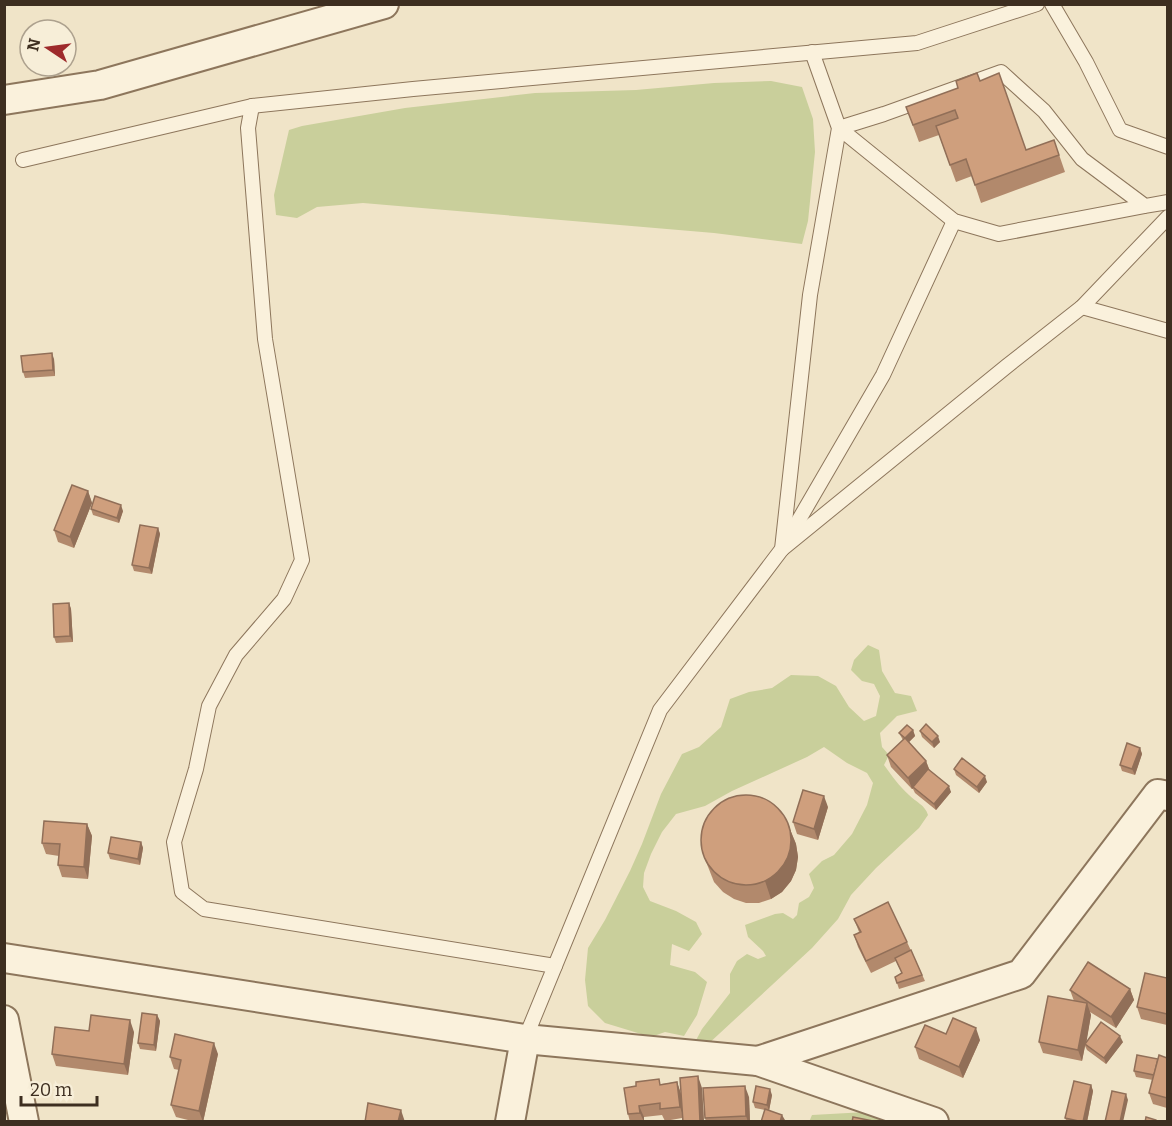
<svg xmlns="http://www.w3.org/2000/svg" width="1172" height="1126" viewBox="0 0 1172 1126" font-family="Bitter,serif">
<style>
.green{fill:#c9cf9b}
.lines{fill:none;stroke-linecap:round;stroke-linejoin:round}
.lane-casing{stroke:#8d765c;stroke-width:16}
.street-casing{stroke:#8d765c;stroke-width:32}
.lane{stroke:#faf1dc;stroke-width:14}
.street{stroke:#faf1dc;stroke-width:28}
.wall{fill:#b2896c}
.shaded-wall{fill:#916f58}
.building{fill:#cf9f7d;stroke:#916f58;stroke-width:1.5}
</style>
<rect width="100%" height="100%" fill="#f0e4c8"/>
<g class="green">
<path d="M771 81 802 87 813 119 815 152 808 221 802 244 714 233 363 203 317 207 297 218 276 215 274 195 289 130 302 126 405 108 535 93 636 90 714 83Z"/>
<path d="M868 645 879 650 882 671 895 693 911 696 917 711 897 716 880 733 882 747 889 755 884 765C892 776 899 786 909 795 916 802 925 805 928 815L919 828 876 868 851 895 838 919 812 948 706 1046 694 1044 702 1029 730 993V974L737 961 747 954 758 959 766 956 763 951 748 937 745 925 775 914 783 913 793 919 797 915 799 903 809 897 814 888 809 874 822 861 834 855 852 834 867 805 873 783 867 773 847 763 824 747 807 757 732 791 705 806 676 814 662 832 651 854 644 873 643 887 650 901 676 911 696 922 702 934 689 951 672 944 670 965 695 972 707 982 697 1015 684 1036 665 1032 651 1037 605 1023 588 1006 585 980 588 948 605 920 630 871 642 844 661 794 682 754 699 747 721 727 730 699 749 692 772 688 791 675 818 676 836 686 849 707 864 721 876 716 880 696 874 684 862 681 851 670 854 660Z"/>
<path d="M866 1112 889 1122H809L812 1115Z"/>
</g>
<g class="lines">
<defs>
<g id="lane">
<path d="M1052 4 1086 62 1120 130 1168 147"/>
<path d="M252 106 248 128 265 339 302 560 284 599 236 655 209 706 196 769 174 842 182 892 204 909 555 966"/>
<path d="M23 160 252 106 413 89 917 43 1037 4"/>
<path d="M1145 206 1082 159 1044 111 1001 72 884 114 839 128 954 221 999 234 1145 206 1168 202"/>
<path d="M1082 307 1168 331"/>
<path d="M786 542 883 375 954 221"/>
<path d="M782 549 1007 366 1082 307 1168 217"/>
<path d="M525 1039 660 710 782 549 810 295 839 128 812 52"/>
</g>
<g id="street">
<path d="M4 100 100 85 384 4"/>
<path d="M4 958 525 1039 758 1061 934 1122"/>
<path d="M4 1020 24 1122"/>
<path d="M758 1061 1021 974 1158 794 1168 796"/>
<path d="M510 1122 525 1039"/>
</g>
</defs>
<use href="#lane" class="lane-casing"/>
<use href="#street" class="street-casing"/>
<use href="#lane" class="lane"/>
<use href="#street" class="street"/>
</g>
<g class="wall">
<path d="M980 81 1026 150 1054 140 1065 172 981 203 972 176 956 182 939 135 919 142 906 107Z"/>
<path d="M54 359 55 376 25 378 23 372Z"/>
<path d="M88 491 92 503 74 548 58 542 54 530Z"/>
<path d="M91 509 123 511 119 523 93 515Z"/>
<path d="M158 528 160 534 152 574 134 571 132 565Z"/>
<path d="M69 603 71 609 73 642 56 643 54 637Z"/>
<path d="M913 730 915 736 909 742 926 761 930 771 951 792 936 810 915 793 913 789H912L891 767 887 755 903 740 899 733Z"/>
<path d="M920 731 940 742 934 748 922 737Z"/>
<path d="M1140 748 1142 754 1135 775 1122 771 1120 765Z"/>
<path d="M954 769 987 782 979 793 956 775Z"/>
<path d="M828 807 818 840 797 834 793 822Z"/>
<path d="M87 824 92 836 88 879 62 877 58 865 59 856 46 854 42 843Z"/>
<path d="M789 827 796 844 798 857 796 870 791 881 782 892 771 899 759 903H746L734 899 723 892 714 882 703 854Z"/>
<path d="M141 842 143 848 140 865 110 859 108 853Z"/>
<path d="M854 919 907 942 925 981 899 989 895 977 902 973 896 961 871 973 858 947 854 935 859 932Z"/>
<path d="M1167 978V1025L1141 1019 1137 1007Z"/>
<path d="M1130 989 1134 1000 1116 1028 1090 1012 1091 1015 1086 1042H1123L1106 1064 1087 1050 1085 1046 1082 1061 1043 1053 1039 1042 1074 1001 1070 990Z"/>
<path d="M157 1015 160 1021 156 1051 140 1049 138 1043Z"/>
<path d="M89 1031 134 1032 128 1075 56 1066 52 1054Z"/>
<path d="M946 1034 980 1040 963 1078 919 1059 915 1047Z"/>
<path d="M218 1054 203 1122H196L176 1117 171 1105 179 1070 174 1069 170 1057Z"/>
<path d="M1167 1058V1108L1153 1104 1149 1093 1153 1080 1136 1077 1134 1071 1158 1059Z"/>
<path d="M677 1082 681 1094 702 1088 704 1122H683L682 1118 665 1121 662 1115 644 1117V1122H630L628 1114 661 1084Z"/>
<path d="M1091 1085 1093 1091 1087 1122H1067L1065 1118Z"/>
<path d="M772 1095 769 1110 785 1120 765 1110 755 1108 753 1102Z"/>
<path d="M749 1097 750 1122H706L705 1118Z"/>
</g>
<g class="shaded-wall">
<path d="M52 353 54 359 55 376 53 370Z"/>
<path d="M88 491 92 503 74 548 70 537Z"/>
<path d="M121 505 123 511 119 523 117 518Z"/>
<path d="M158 528 160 534 152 574 149 568Z"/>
<path d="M69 603 71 609 73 642 70 636Z"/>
<path d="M913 730 915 736 907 744 905 738Z"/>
<path d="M938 736 940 742 934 748 932 742Z"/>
<path d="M1140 748 1142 754 1135 775 1132 769Z"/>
<path d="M926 761 930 772 912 789 908 778Z"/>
<path d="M985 776 987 782 979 793 977 787Z"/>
<path d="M949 786 951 792 936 810 934 804Z"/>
<path d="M824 796 828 807 818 840 814 829Z"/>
<path d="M87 824 92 836 88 879 84 867Z"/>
<path d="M789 827 796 844 798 857 796 870 791 881 782 892 771 899 765 881Z"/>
<path d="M141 842 143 848 140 865 138 859Z"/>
<path d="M1130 989 1134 1000 1116 1028 1111 1017Z"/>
<path d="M1087 1003 1091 1015 1086 1045 1085 1044V1046L1082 1061 1078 1050Z"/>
<path d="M157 1015 160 1021 156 1051 154 1045Z"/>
<path d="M130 1020 134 1032 128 1075 124 1064Z"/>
<path d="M976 1028 980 1040 963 1078 959 1067Z"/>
<path d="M1120 1036 1123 1042 1106 1064 1104 1058Z"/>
<path d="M214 1043 218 1054 203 1122 199 1111Z"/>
<path d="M698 1076 702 1088 704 1122H700Z"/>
<path d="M677 1082 681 1094 684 1118 680 1107Z"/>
<path d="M1091 1085 1093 1091 1087 1122H1083Z"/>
<path d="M745 1086 749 1097 750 1122H748L746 1116Z"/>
<path d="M770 1089 772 1095 769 1111 767 1105Z"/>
<path d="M1126 1094 1128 1100 1123 1122H1120Z"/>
<path d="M639 1106 644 1117V1122L640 1113Z"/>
<path d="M401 1110 405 1122H398Z"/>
<path d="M782 1115 785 1120 784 1122H780Z"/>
</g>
<g class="building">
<path d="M977 73 980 81 999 73 1026 150 1054 140 1059 155 975 185 966 159 950 165 936 126 958 118 955 110 913 125 906 107 958 88 956 81Z"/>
<path d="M52 353 53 370 23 372 21 356Z"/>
<path d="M72 485 88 491 70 537 54 530Z"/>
<path d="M95 496 121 505 117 518 91 509Z"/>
<path d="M140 525 158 528 149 568 132 565Z"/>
<path d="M69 603 70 636 54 637 53 604Z"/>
<path d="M926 724 938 736 932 742 920 731Z"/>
<path d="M907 725 913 730 905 738 899 733Z"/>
<path d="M905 738 926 761 908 778 887 755Z"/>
<path d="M1127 743 1140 748 1132 769 1120 765Z"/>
<path d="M962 758 985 776 977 787 954 769Z"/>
<path d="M928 769 949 786 934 804 913 787Z"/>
<path d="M803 790 824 796 814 829 793 822Z"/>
<circle cx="746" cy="840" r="45"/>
<path d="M44 821 87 824 84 867 58 865 60 844 42 843Z"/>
<path d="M111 837 141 842 138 859 108 853Z"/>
<path d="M888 902 907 942 866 961 854 935 861 932 854 919Z"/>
<path d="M911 950 922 975 897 983 895 977 902 973 895 958Z"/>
<path d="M1088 962 1130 989 1111 1017 1070 990Z"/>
<path d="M1145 973 1167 978V1014L1137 1007Z"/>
<path d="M1048 996 1087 1003 1078 1050 1039 1042Z"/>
<path d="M142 1013 157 1015 154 1045 138 1043Z"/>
<path d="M91 1015 130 1020 124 1064 52 1054 55 1027 89 1031Z"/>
<path d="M953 1018 976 1028 959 1067 915 1047 925 1025 946 1034Z"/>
<path d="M1101 1022 1120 1036 1104 1058 1085 1044Z"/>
<path d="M175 1034 214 1043 199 1111 171 1105 181 1060 170 1057Z"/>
<path d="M1137 1055 1158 1059 1154 1075 1134 1071Z"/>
<path d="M1159 1055 1167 1058V1098L1149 1093Z"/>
<path d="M698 1076 700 1122H683L680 1078Z"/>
<path d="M659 1079 660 1085 677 1082 680 1107 660 1109V1103L639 1106 640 1113 628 1114 624 1088 636 1086V1082Z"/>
<path d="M1074 1081 1091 1085 1083 1122 1065 1118Z"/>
<path d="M745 1086 746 1116 705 1118 703 1088Z"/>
<path d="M756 1086 770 1089 767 1105 753 1102Z"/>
<path d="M1112 1091 1126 1094 1120 1122H1105Z"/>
<path d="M368 1103 401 1110 398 1122H365Z"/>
<path d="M765 1109 782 1115 780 1122H761Z"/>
<path d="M853 1117 878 1122H852Z"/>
<path d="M1146 1117 1156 1120V1122H1145Z"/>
</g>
<rect width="1172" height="1126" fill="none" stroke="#3d2e20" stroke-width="12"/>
<g transform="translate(48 48) rotate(283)"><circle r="28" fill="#f7eed8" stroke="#ada18e" stroke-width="1.5"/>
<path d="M0-4.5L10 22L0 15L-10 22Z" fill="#9e2a2b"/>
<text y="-9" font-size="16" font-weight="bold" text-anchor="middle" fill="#3d2e20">N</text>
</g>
<path d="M21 1096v9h76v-9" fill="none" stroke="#3d2e20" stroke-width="3"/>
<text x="30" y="1096" font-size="18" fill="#3d2e20" stroke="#f7eed8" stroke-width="4.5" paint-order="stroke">20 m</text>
</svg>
